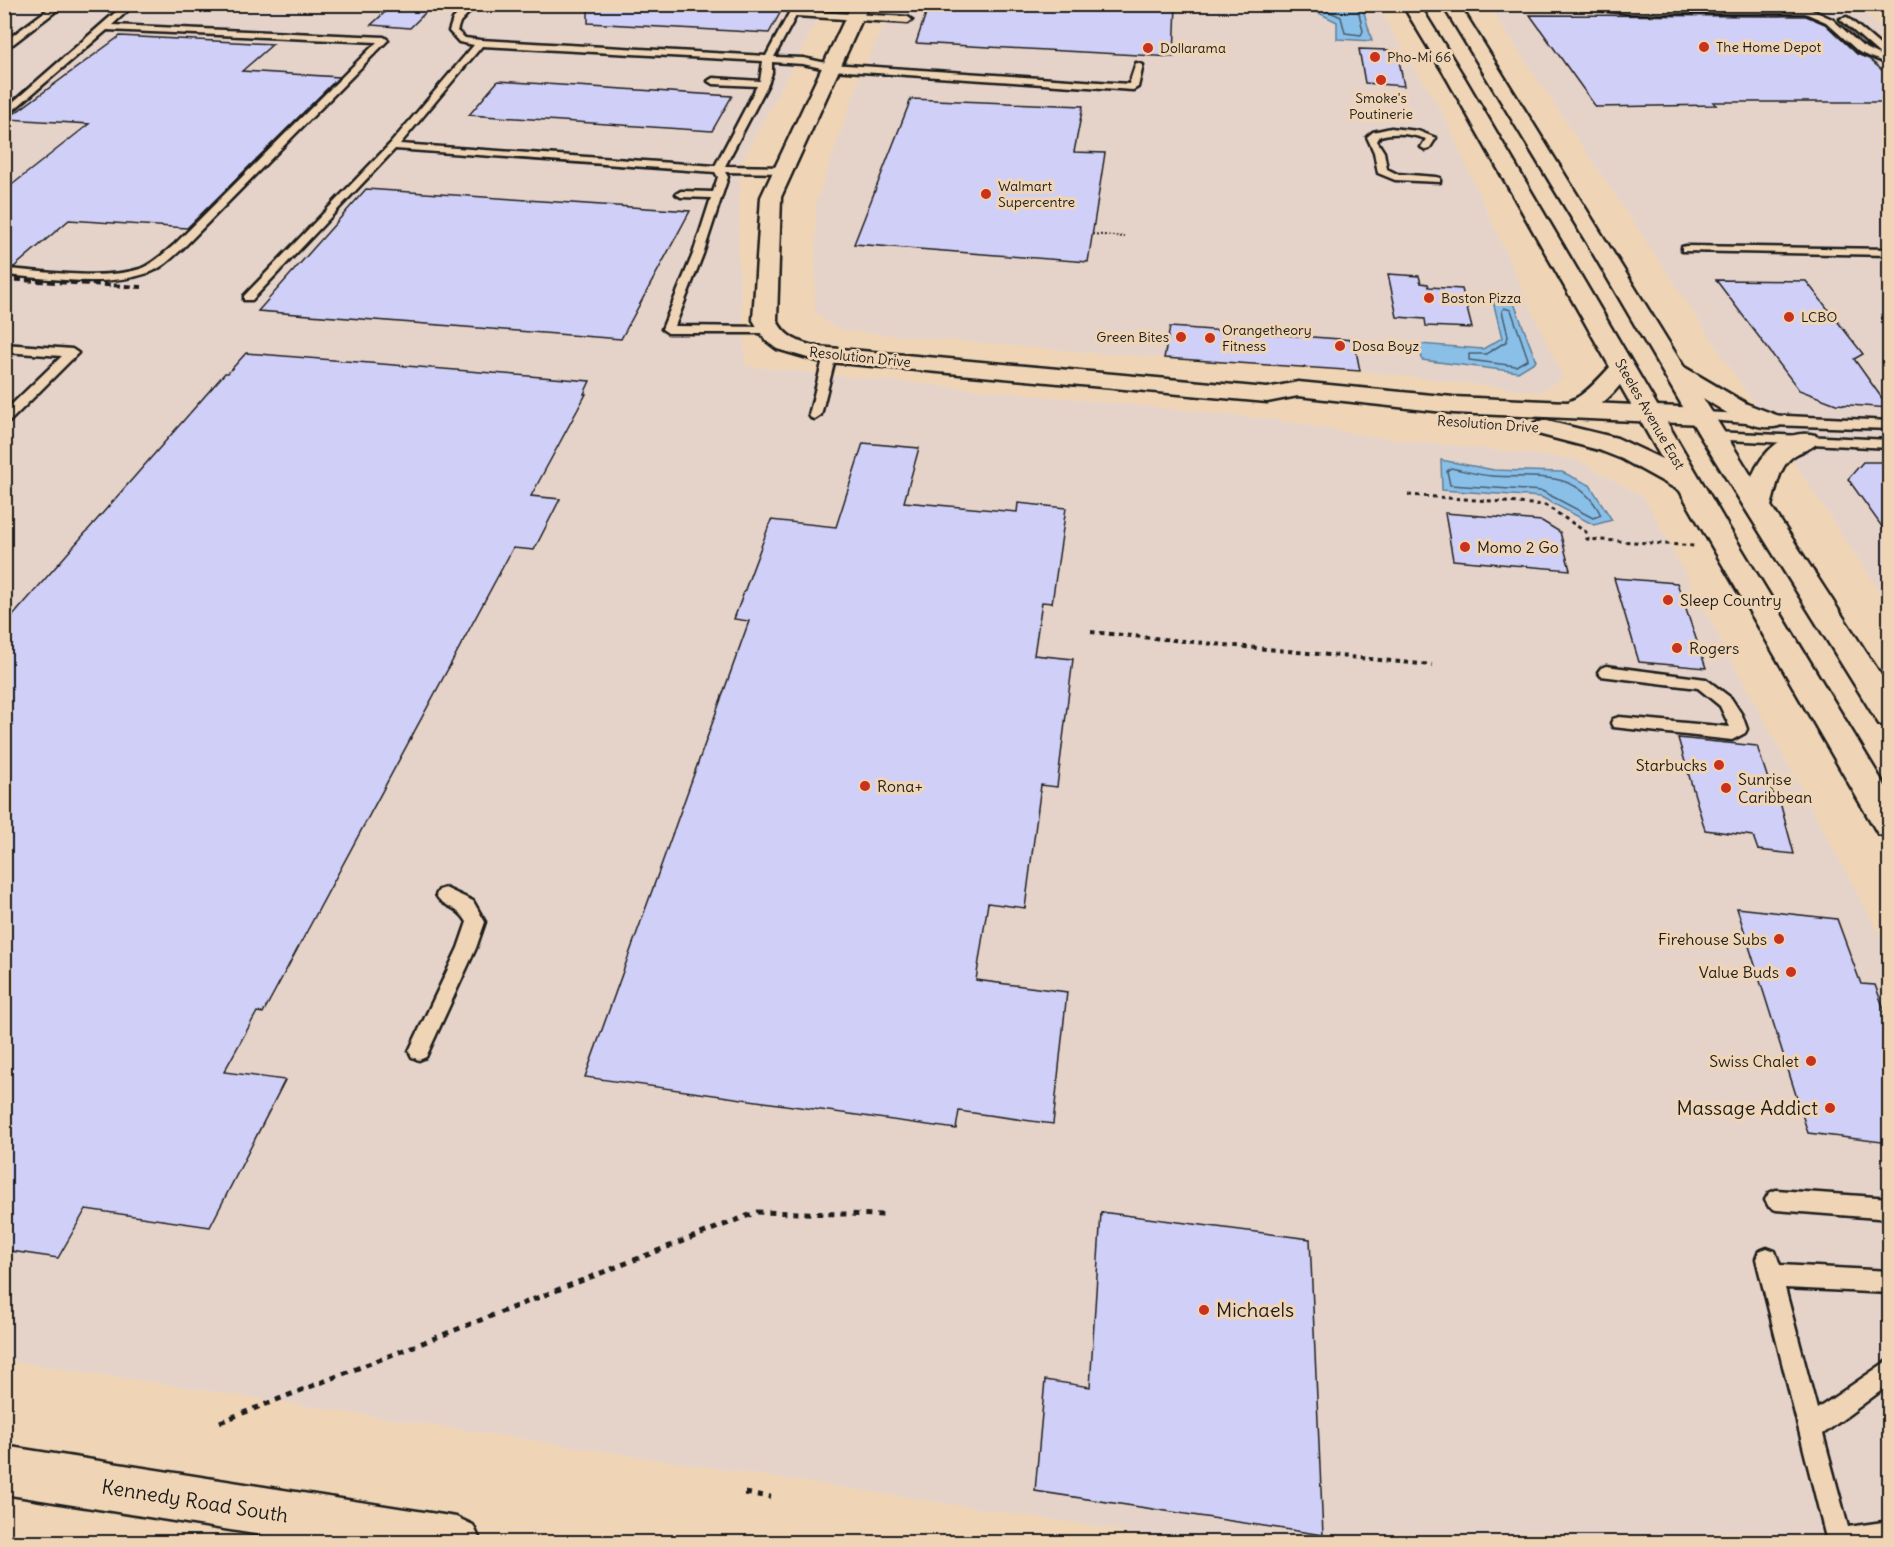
<svg xmlns="http://www.w3.org/2000/svg" width="1894" height="1547" viewBox="0 0 1894 1547" font-family="Delius,sans-serif">
<style>
.built{fill:#e5d3ca}
.water{fill:#8abfe8;stroke:#5e7e96;stroke-width:1.5}
.lines{fill:none;stroke-linecap:round;stroke-linejoin:round}
.shore{stroke:#485d6e;stroke-width:1.5}
.building{fill:#cfcff8;stroke:#1c1c1c;stroke-width:1.5}
.lane-casing{stroke:#1c1c1c;stroke-width:5}
.street-casing{stroke:#1c1c1c;stroke-width:5}
.secondary-casing{stroke:#1c1c1c;stroke-width:5}
.path-far3{stroke:#1c1c1c;stroke-width:2;stroke-dasharray:2 2;stroke-linecap:butt}
.path-far2{stroke:#1c1c1c;stroke-width:3;stroke-dasharray:4 4;stroke-linecap:butt}
.path-far1{stroke:#1c1c1c;stroke-width:4;stroke-dasharray:4.5 4.5;stroke-linecap:butt}
.path{stroke:#1c1c1c;stroke-width:5;stroke-dasharray:6 6;stroke-linecap:butt}
.lane{fill:#efd5b6;fill-rule:evenodd}
.street{fill:#efd5b6;fill-rule:evenodd}
.secondary{fill:#efd5b6;fill-rule:evenodd}
.rail{stroke:#1c1c1c;stroke-width:4;stroke-dasharray:7 4;stroke-linecap:butt}
.poi-dot{fill:#c8321e;stroke:#efd5b6;stroke-width:2}
.labels{text-anchor:middle;stroke-width:6;stroke-linejoin:round;paint-order:stroke}
.far-poi-label{font-size:14px;fill:#1c1c1c;stroke:#efd5b6;text-anchor:start}
.far-street-label{font-size:14px;fill:#1c1c1c;stroke:#efd5b6}
.poi-label{font-size:16px;fill:#1c1c1c;stroke:#efd5b6;text-anchor:start}
.near-poi-label{font-size:20px;fill:#1c1c1c;stroke:#efd5b6;text-anchor:end}
.near-street-label{font-size:20px;fill:#1c1c1c;stroke:#efd5b6}
</style>
<rect width="100%" height="100%" fill="#efd5b6"/>
<filter id="ink" filterUnits="userSpaceOnUse"><feTurbulence type="fractalNoise" baseFrequency=".0167" numOctaves="2"/><feDisplacementMap in="SourceGraphic" scale="12" xChannelSelector="R" yChannelSelector="G"/><feConvolveMatrix kernelMatrix="1 2 1 2 8 2 1 2 1" color-interpolation-filters="sRGB"/></filter>
<g filter="url(#ink)">
<g class="built">
<path d="M1791 4 1859 8 1889 35V605L1488 5Z"/>
<path d="M4 5H826L741 163 738 254 746 366 1271 419 1374 437 1576 459 1644 497 1889 952V1542H1184L1068 1522 5 1360Z"/>
<path d="M892 5H1376L1441 110 1563 378 1540 392 1360 371 1093 353 846 331 830 325 815 311 816 202 858 82Z"/>
</g>
<g class="water">
<path d="M1285 5H1362L1372 41 1337 39V22L1317 12 1284 11Z"/>
<path d="M1493 301 1514 303 1536 361 1518 372 1422 360 1420 344 1483 349 1502 338Z"/>
<path d="M1441 460 1494 470 1562 472 1590 485 1612 520 1594 525 1541 497 1442 490Z"/>
</g>
<g class="lines">
<g class="shore">
<path d="M1291 4 1319 7 1341 17 1345 33 1361 35 1363 31 1357 4"/>
<path d="M1504 308 1511 310 1528 359 1516 366 1469 360V354H1486L1507 341 1508 336 1502 311Z"/>
<path d="M1451 468C1465 471 1478 475 1492 476 1536 479 1578 468 1601 515L1593 518 1542 491 1450 485 1447 471Z"/>
</g>
</g>
<g class="building">
<path d="M394 4H434L410 28 371 25Z"/>
<path d="M588 4H785L769 33 588 23Z"/>
<path d="M929 4H1176L1174 57 916 43Z"/>
<path d="M1530 15 1806 16 1825 24 1857 54 1869 59 1890 77V102H1713L1716 105 1596 107Z"/>
<path d="M120 36 273 44 242 71 339 77 187 228 69 220 14 267H4V191L89 124 7 119Z"/>
<path d="M1359 49 1388 50 1398 55 1404 86 1365 83Z"/>
<path d="M498 81 545 84 732 96 712 131 469 115Z"/>
<path d="M911 99 1083 106 1074 152 1105 153 1088 262 854 244Z"/>
<path d="M366 189 690 211 621 339 258 311Z"/>
<path d="M1388 274 1419 276 1421 283 1428 284 1429 287 1462 289 1472 328 1426 326 1425 319 1397 317Z"/>
<path d="M1716 280 1806 281 1863 354 1854 359 1889 408 1836 404 1799 390Z"/>
<path d="M1170 327 1354 340 1360 371 1164 358Z"/>
<path d="M246 353 590 381 584 394H586L531 496 560 499 534 550 513 548 263 1013 257 1012 224 1072 285 1080 210 1227 86 1209 58 1258 4 1250V626L225 373H228Z"/>
<path d="M863 443 919 448 904 502 1017 512 1018 503 1066 508 1052 603 1042 602 1034 655 1073 659 1057 787 1041 785 1025 908 988 903 976 980 1067 992 1053 1124 959 1111 956 1129 585 1077 749 621 734 619 771 520 836 527Z"/>
<path d="M1863 462H1890V538L1848 479Z"/>
<path d="M1445 513 1542 521 1560 532 1570 570 1453 560Z"/>
<path d="M1614 578 1677 583 1706 668 1639 662Z"/>
<path d="M1678 738 1757 746 1773 794 1778 795 1794 854 1758 850 1753 836 1705 830Z"/>
<path d="M1737 908 1837 919 1861 984 1875 985 1890 1025V1143L1808 1133Z"/>
<path d="M1101 1212 1310 1239 1323 1535 1035 1491 1045 1380 1090 1387Z"/>
</g>
<g class="lines">
<defs>
<g id="lane">
<path d="M55 4H65L13 44 4 45V39H8Z"/>
<path d="M125 4H135L112 25 384 37 388 40 182 249C172 258 161 269 148 273 104 288 50 278 4 275V269C45 271 101 281 140 269 153 264 164 253 174 245L377 42 107 30 4 118V110Z"/>
<path d="M468 4H477L460 22 457 31 465 38 480 40 766 56 794 4H802L799 11 908 17 912 20 908 23 796 16 774 57 803 58 831 64 1129 84 1136 63 1143 65 1138 87 1133 90 831 70 803 64 772 62V73L768 84 725 166 784 167 789 170 784 173 725 172 728 177 703 254 675 326 769 327 775 331 773 333H668L662 329 693 254 711 198 681 197 676 194 681 191 713 192 718 177 715 172 395 149 252 300H244V296L390 144 474 45 459 42 449 31 453 19ZM482 46 763 61 760 81 713 78 708 81 713 84 757 86 715 166 400 144Z"/>
<path d="M1536 4 1630 7H1805L1832 19 1862 46 1882 56 1840 19 1847 17 1889 53 1890 56 1886 58 1890 59V65L1859 52 1826 22 1805 13H1630Z"/>
<path d="M1391 128 1418 131 1436 138 1429 149 1426 150 1421 147 1426 139C1411 134 1395 132 1380 136L1377 141 1384 152 1387 169 1397 174 1436 177 1440 178V182L1395 180 1378 173 1374 152 1367 137 1373 132Z"/>
<path d="M1686 246 1890 249V255L1682 251V247Z"/>
<path d="M4 344 72 349 78 353 8 423 4 424V412L62 356 4 352Z"/>
<path d="M830 351 836 355 821 415 815 419 811 418 809 415 824 355Z"/>
<path d="M1702 412 1890 421V429L1770 425 1698 419 1696 416Z"/>
<path d="M1713 432 1890 440V448L1708 439 1707 436 1708 433Z"/>
<path d="M1606 666 1706 679 1731 698 1742 715 1747 729 1745 733 1732 740 1613 727 1611 723 1613 719 1619 717 1730 727 1720 706 1698 688 1601 676 1598 672 1601 668Z"/>
<path d="M445 888 473 901 485 922 476 948 426 1057 419 1060 412 1057 409 1051 458 948 467 922C458 906 442 907 436 895L439 890Z"/>
<path d="M1776 1190 1890 1198V1219L1776 1210 1769 1207 1765 1200 1769 1193Z"/>
<path d="M1767 1248 1775 1251 1780 1265 1890 1271V1293L1785 1288 1817 1409 1890 1359V1384L1823 1434 1848 1527 1890 1521V1542H1827L1756 1259 1759 1251Z"/>
</g>
<path id="street" d="M852 4H869L781 197 777 320C784 337 800 343 818 347L1267 388 1298 382 1453 397 1702 408 1711 411 1715 416 1711 421 1702 424 1453 413 1298 396 1267 402 818 361 777 349 765 340 753 320 761 197Z"/>
<g id="secondary">
<path d="M1402 4H1419L1464 77 1729 528 1890 794V838L1878 834 1680 491 1622 459 1599 450 1534 433 1530 428 1534 423 1543 420 1617 438 1662 459 1620 385C1606 402 1584 422 1560 416L1556 411C1562 403 1573 401 1581 395 1592 387 1601 377 1610 367L1446 77Z"/>
<path d="M1442 4H1459L1684 367 1747 404 1779 416 1783 421 1779 426C1754 433 1724 411 1703 398L1752 477C1761 452 1787 428 1815 435L1819 441C1813 449 1803 450 1795 455 1778 466 1777 488 1771 506L1890 689V728L1879 724 1700 436 1591 250Z"/>
<path d="M4 1446 456 1517 473 1525 481 1542H306L4 1494Z"/>
</g>
</defs>
<use href="#lane" class="lane-casing"/>
<use href="#street" class="street-casing"/>
<use href="#secondary" class="secondary-casing"/>
<path class="path-far3" d="M1092 234 1125 237"/>
<path class="path-far2" d="M1408 495 1545 505 1586 532 1587 539 1695 546"/>
<path class="path-far1" d="M1091 632 1432 665"/>
<g class="path">
<path d="M220 1422 757 1212 885 1215"/>
<path d="M745 1493 771 1497"/>
</g>
<use href="#lane" class="lane"/>
<use href="#street" class="street"/>
<use href="#secondary" class="secondary"/>
<path class="rail" d="M4 279 142 287"/>
</g>
</g>
<g class="poi-dot">
<circle cx="1704" cy="47" r="6"/>
<circle cx="1148" cy="48" r="6"/>
<circle cx="1375" cy="57" r="6"/>
<circle cx="1381" cy="80" r="6"/>
<circle cx="986" cy="194" r="6"/>
<circle cx="1429" cy="298" r="6"/>
<circle cx="1789" cy="317" r="6"/>
<circle cx="1181" cy="337" r="6"/>
<circle cx="1210" cy="338" r="6"/>
<circle cx="1340" cy="346" r="6"/>
<circle cx="1465" cy="547" r="6"/>
<circle cx="1668" cy="600" r="6"/>
<circle cx="1677" cy="648" r="6"/>
<circle cx="1719" cy="765" r="6"/>
<circle cx="865" cy="786" r="6"/>
<circle cx="1726" cy="788" r="6"/>
<circle cx="1779" cy="939" r="6"/>
<circle cx="1791" cy="972" r="6"/>
<circle cx="1811" cy="1061" r="6"/>
<circle cx="1830" cy="1108" r="6"/>
<circle cx="1204" cy="1310" r="6"/>
</g>
<g class="labels">
<g class="far-poi-label">
<text x="1716" y="52">The Home Depot</text>
<text x="1160" y="53">Dollarama</text>
<text x="1387" y="62">Pho-Mi 66</text>
<text x="1381" y="103" text-anchor="middle">Smoke's<tspan x="1381" dy="16">Poutinerie</tspan></text>
<text x="998" y="191">Walmart<tspan x="998" dy="16">Supercentre</tspan></text>
<text x="1441" y="303">Boston Pizza</text>
<text x="1801" y="322">LCBO</text>
<text x="1222" y="335">Orangetheory<tspan x="1222" dy="16">Fitness</tspan></text>
<text x="1169" y="342" text-anchor="end">Green Bites</text>
<text x="1352" y="351">Dosa Boyz</text>
</g>
<g class="far-street-label">
<text transform="translate(860 357) rotate(6)" y="5">Resolution Drive</text>
<text transform="translate(1650 414) rotate(60)" y="5">Steeles Avenue East</text>
<text transform="translate(1488 424) rotate(4)" y="5">Resolution Drive</text>
</g>
<g class="poi-label">
<text x="1477" y="553">Momo 2 Go</text>
<text x="1680" y="606">Sleep Country</text>
<text x="1689" y="654">Rogers</text>
<text x="1707" y="771" text-anchor="end">Starbucks</text>
<text x="1738" y="785">Sunrise<tspan x="1738" dy="18">Caribbean</tspan></text>
<text x="877" y="792">Rona+</text>
<text x="1767" y="945" text-anchor="end">Firehouse Subs</text>
<text x="1779" y="978" text-anchor="end">Value Buds</text>
<text x="1799" y="1067" text-anchor="end">Swiss Chalet</text>
</g>
<g class="near-poi-label">
<text x="1818" y="1115">Massage Addict</text>
<text x="1216" y="1317" text-anchor="start">Michaels</text>
</g>
<g class="near-street-label">
<text transform="translate(195 1501) rotate(9)" y="7">Kennedy Road South</text>
</g>
</g>
<rect width="1894" height="1547" fill="none" stroke="#efd5b6" stroke-width="24"/>
<rect x="12" y="12" width="1870" height="1523" fill="none" stroke="#1c1c1c" stroke-width="2" filter="url(#ink)"/>
</svg>
